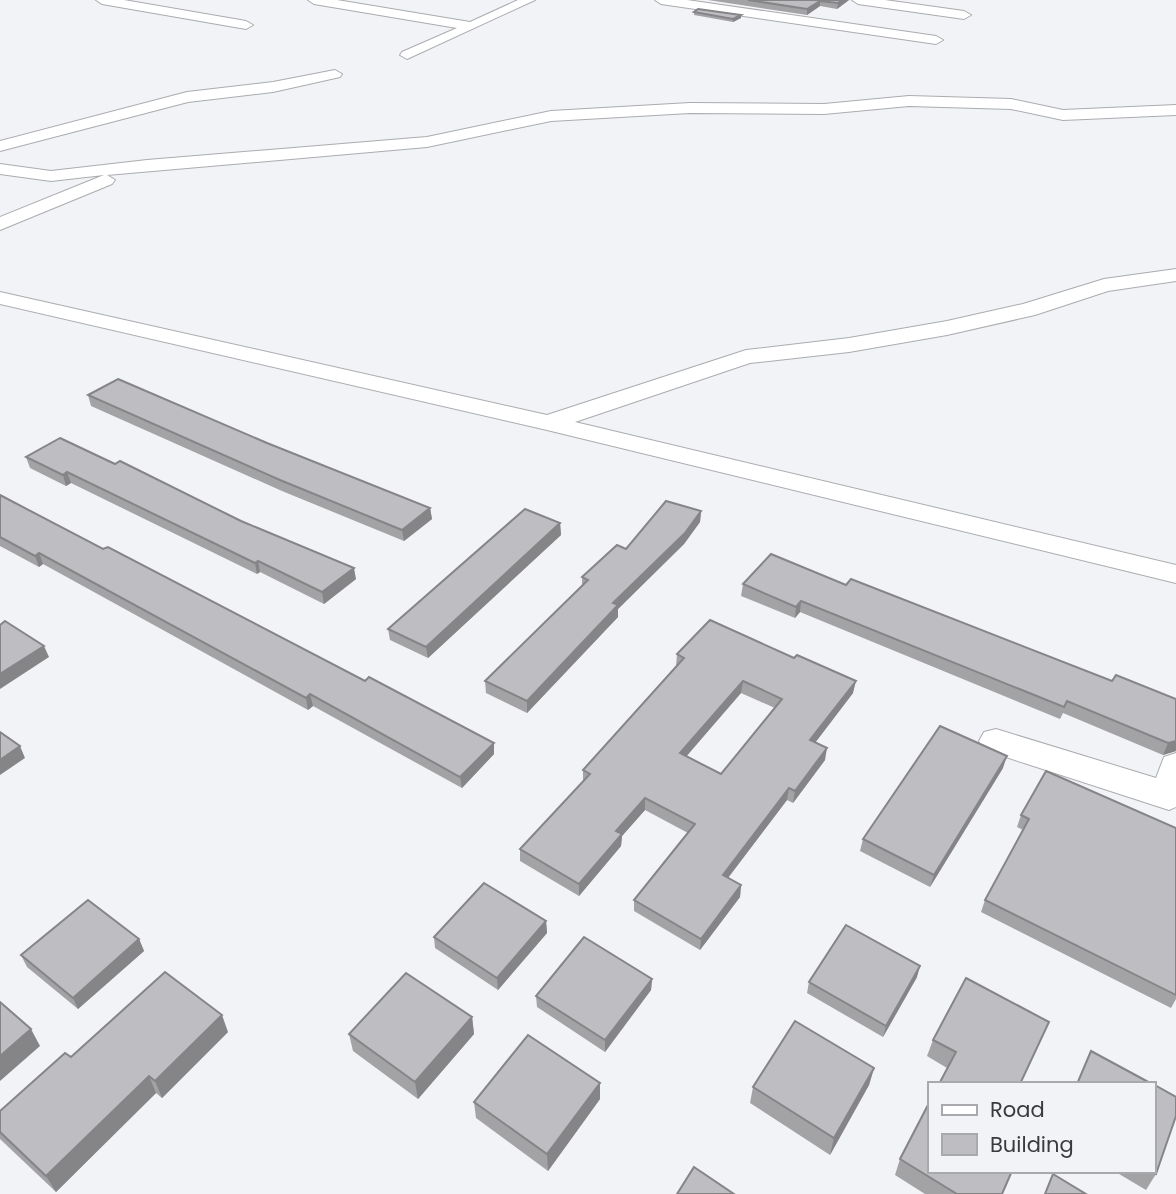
<svg xmlns="http://www.w3.org/2000/svg" width="1176" height="1194" viewBox="0 0 1176 1194" font-family="Poppins,sans-serif">
<style>
.lines{fill:none;stroke-linecap:round;stroke-linejoin:round}
.minor-casing{stroke:#aaacaf;stroke-width:2}
.minor{fill:#fff;fill-rule:evenodd}
.wall{fill:#a3a3a6;fill-rule:evenodd}
.shaded-wall{fill:#858487}
.building{fill:#bebdc1;stroke:#858487;stroke-width:2;fill-rule:evenodd}
</style>
<rect width="100%" height="100%" fill="#f1f3f6"/>
<g class="lines">
<defs>
<g id="minor">
<path d="M96 0H124L246 21 253 25 246 29 102 4Z"/>
<path d="M308 0H337L470 22 518 0H535L407 59 400 55 402 52 457 28 314 4Z"/>
<path d="M655 0H687L936 36 943 40 936 44 661 4Z"/>
<path d="M852 0H885L964 11 971 15 964 19 858 4Z"/>
<path d="M335 70 342 74 340 77 273 92 188 102 0 151V141L187 92 273 82Z"/>
<path d="M909 96 1011 99 1063 110 1176 105V115L1063 120 1011 109 909 106 824 114 690 113 551 121 427 147 107 175 115 180 112 184 0 230V217L104 175 51 181 0 174V164L51 171 147 160 427 137 551 111 690 103 824 104Z"/>
<path d="M1176 269V281L1108 291 1035 315 947 335 849 352 750 363 575 422 1176 565V583L547 430 0 304V292L547 415 746 350 849 338 947 321 1023 304 1104 279Z"/>
<path d="M996 729 1156 778 1164 757 1176 753V807L1169 810 984 750 979 741 984 732Z"/>
</g>
</defs>
<use href="#minor" class="minor-casing"/>
<use href="#minor" class="minor"/>
</g>
<g class="wall">
<path d="M708 0H849L837 9 820 6 807 15Z"/>
<path d="M694 12 741 18 733 22 694 15Z"/>
<path d="M88 395 267 443 430 508 432 519 404 541 282 491 91 406Z"/>
<path d="M26 457 356 579 324 604 260 572 257 574 71 483 66 486 30 468Z"/>
<path d="M0 495 494 754 462 788 313 706 308 710 43 564 39 567 0 546Z"/>
<path d="M701 511 700 522 684 544 618 609V617L527 713 486 693 485 681 582 585V577L626 549Z"/>
<path d="M560 523 561 535 428 658 390 640 388 629Z"/>
<path d="M743 584 846 585 1112 681 1176 699V751L1163 755 1063 713 1060 719 800 612 795 618 741 596Z"/>
<path d="M677 654 853 693 815 743 825 760 793 803 787 800 728 878 741 885 740 897 700 950 634 911V900L688 833 645 810 622 836 621 846 579 896 520 861V849L583 781V770L676 666ZM741 693 775 708 721 774 686 756Z"/>
<path d="M1003 768 930 887 860 851 863 839Z"/>
<path d="M1021 815 1176 828V999L1171 1008 981 912 985 900 1023 830 1017 827Z"/>
<path d="M546 921 547 933 498 990 435 948 434 937Z"/>
<path d="M139 939 144 951 78 1009 27 967 21 955Z"/>
<path d="M917 977 883 1037 807 993 809 982Z"/>
<path d="M652 979 651 990 605 1052 537 1007 536 996Z"/>
<path d="M472 1017 474 1034 418 1099 353 1051 349 1034Z"/>
<path d="M1049 1022 947 1068 927 1056 933 1040Z"/>
<path d="M228 1032 162 1098 156 1093 56 1192 0 1139V1111L71 1057Z"/>
<path d="M874 1068 869 1085 830 1155 750 1103 753 1087Z"/>
<path d="M600 1083V1099L548 1171 476 1118 474 1102Z"/>
<path d="M900 1159 1002 1194H925L895 1175Z"/>
<path d="M1114 1171H1153L1156 1174 1146 1190Z"/>
</g>
<g class="shaded-wall">
<path d="M842 0H849L837 9 838 3Z"/>
<path d="M820 1V6L807 15V9Z"/>
<path d="M741 15V18L733 22V19Z"/>
<path d="M67 472 71 483 66 486 63 475Z"/>
<path d="M430 508 432 519 404 541 402 530Z"/>
<path d="M701 511 700 522 684 544 618 609V617L527 713V701L613 603Z"/>
<path d="M560 523 561 535 428 658 426 647Z"/>
<path d="M39 553 43 564 39 567 35 556Z"/>
<path d="M258 561 260 572 257 574 255 563Z"/>
<path d="M354 568 356 579 324 604 322 592Z"/>
<path d="M801 601 800 612 795 618 796 607Z"/>
<path d="M44 646 49 657 0 689V674Z"/>
<path d="M743 681 741 693 679 765 680 753Z"/>
<path d="M856 681 853 693 808 752 810 740Z"/>
<path d="M310 694 313 706 308 710 306 698Z"/>
<path d="M1176 741V751L1163 755 1168 743Z"/>
<path d="M494 743V754L462 788 460 777Z"/>
<path d="M20 746 25 758 0 775V760Z"/>
<path d="M827 748 825 760 793 803 795 791Z"/>
<path d="M1007 756 1003 768 930 887 934 875Z"/>
<path d="M789 788 787 800 721 887 723 875Z"/>
<path d="M645 798V810L622 836 621 846 579 896V884L616 831Z"/>
<path d="M741 885 740 897 700 950 701 939Z"/>
<path d="M546 921 547 933 498 990 497 978Z"/>
<path d="M139 939 144 951 78 1009 73 998Z"/>
<path d="M920 966 917 977 883 1037 886 1026Z"/>
<path d="M652 979 651 990 605 1052V1040Z"/>
<path d="M222 1015 228 1032 162 1098 155 1081Z"/>
<path d="M472 1017 474 1034 418 1099 415 1082Z"/>
<path d="M31 1029 40 1046 0 1081V1056Z"/>
<path d="M874 1068 869 1085 830 1155 834 1138Z"/>
<path d="M149 1076 156 1093 56 1192 46 1176Z"/>
<path d="M600 1083V1099L548 1171 547 1154Z"/>
</g>
<g class="building">
<path d="M748 0H842L838 3 820 1 807 9Z"/>
<path d="M698 9 741 15 733 19 694 12Z"/>
<path d="M118 379 267 443 430 508 402 530 280 480 88 395Z"/>
<path d="M60 438 115 464 120 461 241 521 354 568 322 592 258 561 255 563 67 472 63 475 26 457Z"/>
<path d="M0 495 103 549 108 547 365 681 369 677 494 743 460 777 310 694 306 698 39 553 35 556 0 537Z"/>
<path d="M666 501 701 511 685 533 613 603 618 605 527 701 485 681 588 580 582 577 617 545 626 549Z"/>
<path d="M525 509 560 523 426 647 388 629Z"/>
<path d="M771 554 846 585 851 579 1112 681 1116 675 1176 699V741L1168 743 1067 701 1064 707 801 601 796 607 743 584Z"/>
<path d="M710 620 794 658 797 655 856 681 810 740 827 748 795 791 789 788 723 875 741 885 701 939 634 900 695 824 645 798 616 831 622 834 579 884 520 849 590 774 583 770 684 658 677 654ZM743 681 782 699 721 774 680 753Z"/>
<path d="M5 621 44 646 0 674V625Z"/>
<path d="M940 726 1007 756 934 875 863 839Z"/>
<path d="M0 732 20 746 0 760Z"/>
<path d="M1046 771 1176 828V995L985 900 1029 819 1021 815Z"/>
<path d="M484 883 546 921 497 978 434 937Z"/>
<path d="M88 900 139 939 73 998 21 955Z"/>
<path d="M846 925 920 966 886 1026 809 982Z"/>
<path d="M584 937 652 979 605 1040 536 996Z"/>
<path d="M165 972 222 1015 155 1081 149 1076 46 1176 0 1132V1111L65 1053 71 1057Z"/>
<path d="M406 973 472 1017 415 1082 349 1034Z"/>
<path d="M966 978 1049 1022 1020 1084H939L956 1052 933 1040Z"/>
<path d="M0 1002 31 1029 0 1056Z"/>
<path d="M795 1021 874 1068 834 1138 753 1087Z"/>
<path d="M528 1035 600 1083 547 1154 474 1102Z"/>
<path d="M1091 1051 1152 1084H1077Z"/>
<path d="M1153 1084 1176 1097V1116L1156 1174 1152 1171H1153Z"/>
<path d="M929 1103V1171H1012L1002 1194H957L900 1159Z"/>
<path d="M694 1167 734 1194H677Z"/>
<path d="M1053 1174 1086 1194H1045Z"/>
</g>
<rect x="928" y="1082" width="228" height="91" fill="#f1f3f6" stroke="#a8a9ac" stroke-width="2"/>
<rect x="942" y="1105" width="35" height="10" fill="#ffffff" stroke="#a8a9ac" stroke-width="2"/>
<text x="990" y="1117" font-size="21" fill="#3a3a3c">Road</text>
<rect x="942" y="1134" width="35" height="21" fill="#bebdc1" stroke="#a8a9ac" stroke-width="2"/>
<text x="990" y="1152" font-size="21" fill="#3a3a3c">Building</text>
</svg>
